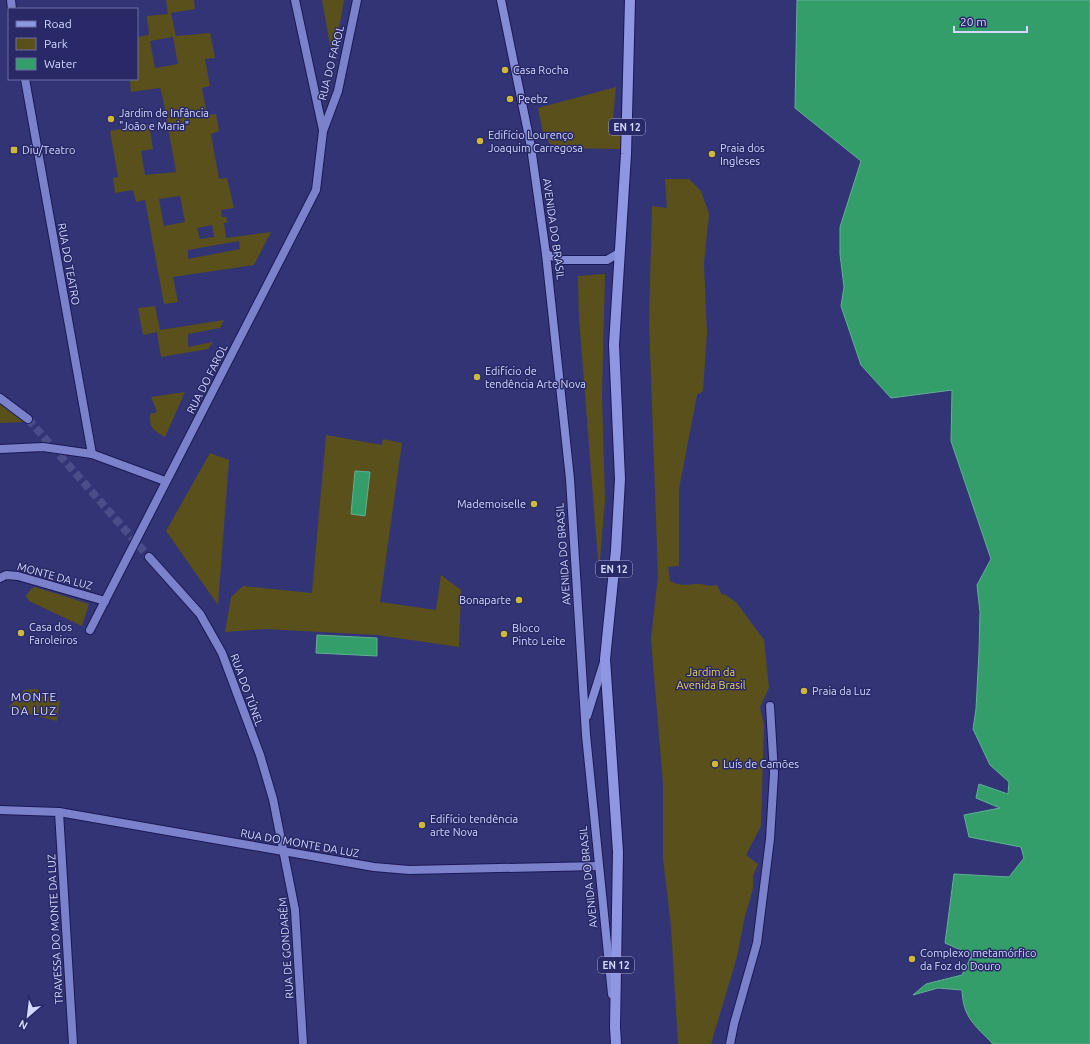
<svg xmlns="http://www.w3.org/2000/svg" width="1090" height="1044" viewBox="0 0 1090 1044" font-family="Ubuntu,sans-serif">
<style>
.green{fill:#5a501b;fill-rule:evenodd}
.water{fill:#349e6b;stroke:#63af97}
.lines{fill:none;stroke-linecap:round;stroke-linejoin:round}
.street-tunnel{stroke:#4a4d8a;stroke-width:8;stroke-dasharray:8 4;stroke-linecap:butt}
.street-casing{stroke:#1c1857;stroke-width:10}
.secondary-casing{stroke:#1c1857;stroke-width:10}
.primary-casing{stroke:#1c1857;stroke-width:12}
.street{stroke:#7b81ca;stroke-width:8}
.secondary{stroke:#858cd6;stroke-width:8}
.primary{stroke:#8f97e3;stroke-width:10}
.poi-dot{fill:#cfb837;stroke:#292968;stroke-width:1.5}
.labels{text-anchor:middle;stroke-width:3;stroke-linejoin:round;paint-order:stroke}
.shield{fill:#292968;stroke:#9fa4d2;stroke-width:1}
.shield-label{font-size:10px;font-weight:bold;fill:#d2d8ff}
.street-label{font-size:11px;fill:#d2d8ff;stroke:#292968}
.poi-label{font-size:11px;fill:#d2d8ff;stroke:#292968;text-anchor:start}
.park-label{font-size:11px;fill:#ead251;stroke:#292968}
.neighbourhood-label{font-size:12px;letter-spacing:1px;fill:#d2d8ff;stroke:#292968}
</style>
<rect width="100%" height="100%" fill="#323475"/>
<g class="green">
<path d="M166 0H194L195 9 171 13 176 36 210 33 215 58 205 59 210 86 202 88 207 115 216 114 219 131 211 134 219 179 227 178 234 208 221 210 222 217H226L228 222 224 223 226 238 271 232 254 265 173 277 178 302 164 304 145 200 136 202 133 190 115 193 113 178 118 177 110 131 149 124 153 149 141 151 145 175 176 172 163 99 160 88 131 92 130 79H137V37L149 35 147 16 168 14ZM173 37 178 64 155 68 150 41ZM180 196 185 222 164 226 159 199ZM212 225 214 237 200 239 197 228ZM239 241 240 249 188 259V250Z"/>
<path d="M322 0H344L333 62Z"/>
<path d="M616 87 612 129 622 133 620 149 564 148 550 144 543 133 538 108Z"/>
<path d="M665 179H689L701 191 709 214 704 264 707 333 703 391 697 395 679 489V566L668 567 670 581C682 587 686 584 698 584 706 584 707 587 717 585L722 595 724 594 736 602 764 640 769 688 760 707 764 726 761 826 746 855 758 864 753 876V889L744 920 737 957 711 1044H678L671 926 663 859V783L651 639 658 576 649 322 652 206 667 208Z"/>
<path d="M605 274 602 394 605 499 599 573 579 318 578 276Z"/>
<path d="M155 306 160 330 224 320 220 328 188 334V347L213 342 208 349 161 357 157 332 143 335 138 308Z"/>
<path d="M185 392 165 437C154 431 149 428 150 414L157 412 151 397Z"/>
<path d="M0 398 28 419 24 422 0 423Z"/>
<path d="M326 435 382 445 383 439 402 443 380 602 436 610 441 575 461 590 459 647 377 635 265 629 225 632 231 597 243 586 312 593ZM355 471 369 472 365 515 351 514Z"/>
<path d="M210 453 229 460 218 605 166 531Z"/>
<path d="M35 587 89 604 82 626 29 601 26 596 31 589Z"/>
<path d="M37 689 44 697H55V700L60 701 57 721 12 710 9 707 24 690Z"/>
</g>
<g class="water">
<path d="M797 0H1090V1044H993C975 1025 963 1018 962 990L938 988 913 995 926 984 962 975 972 955 945 943 954 874 1009 877 1024 858 1021 847 969 837 964 815 1000 808 976 798 979 784 1008 794 1009 782 990 765 973 729 976 709 979 652 980 612 977 585 991 559 951 441 952 390 891 398 861 365 841 306 844 287 840 254V227L861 161 795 108Z"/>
<path d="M355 471 370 472 365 516 351 514Z"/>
<path d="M317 635 377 638V656L316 653Z"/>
</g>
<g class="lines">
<path class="street-tunnel" d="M28 419 149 557"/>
<defs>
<g id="street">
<path d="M11 0 12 9"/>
<path d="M295 0 323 130"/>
<path d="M25 79 92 454"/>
<path d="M0 398 28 419"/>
<path d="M0 449 43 447 92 454 165 481"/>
<path d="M149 557 200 614 222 653 260 755 273 799 295 910 303 1044"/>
<path d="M0 578 6 575 18 576 105 601"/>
<path d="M90 630 316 190 323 131 338 91 357 0"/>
<path d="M0 810 59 812 374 867 409 870 598 866"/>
<path d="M59 812 73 1044"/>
<path d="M730 1044 734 1024 757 943 770 839 774 773 770 706"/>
</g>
<g id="secondary">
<path d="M501 0 531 147 546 254 570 479 586 735 612 994"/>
<path d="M546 254 562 260H607L619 253"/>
<path d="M587 716 604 662"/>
</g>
<path id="primary" d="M616 1044 615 1027 618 852 605 659 616 550 620 479 614 345 626 154 630 0"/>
</defs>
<use href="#street" class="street-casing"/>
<use href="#secondary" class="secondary-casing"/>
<use href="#primary" class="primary-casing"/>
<use href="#street" class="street"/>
<use href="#secondary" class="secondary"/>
<use href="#primary" class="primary"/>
</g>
<g class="poi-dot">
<circle cx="505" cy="70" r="4"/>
<circle cx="510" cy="99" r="4"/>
<circle cx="111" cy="119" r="4"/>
<circle cx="480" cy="141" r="4"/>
<rect x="10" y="146" width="8" height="8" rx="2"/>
<circle cx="712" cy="154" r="4"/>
<circle cx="477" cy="377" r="4"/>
<circle cx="534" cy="504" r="4"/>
<circle cx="519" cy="600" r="4"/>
<circle cx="21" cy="633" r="4"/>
<circle cx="504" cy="634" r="4"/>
<circle cx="804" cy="691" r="4"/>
<circle cx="715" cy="764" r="4"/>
<circle cx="422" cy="825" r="4"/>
<circle cx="912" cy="959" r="4"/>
</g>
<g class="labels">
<g class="shield">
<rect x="609" y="119" width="36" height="16" rx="3"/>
<rect x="596" y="561" width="36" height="16" rx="3"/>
<rect x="598" y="957" width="36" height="16" rx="3"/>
</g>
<g class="shield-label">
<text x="627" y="131">EN 12</text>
<text x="614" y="573">EN 12</text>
<text x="616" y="969">EN 12</text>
</g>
<g class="street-label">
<text transform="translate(331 63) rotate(-76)" y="4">RUA DO FAROL</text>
<text transform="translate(554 229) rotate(82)" y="4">AVENIDA DO BRASIL</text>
<text transform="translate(69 264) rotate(80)" y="4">RUA DO TEATRO</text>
<text transform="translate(207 379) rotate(-63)" y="4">RUA DO FAROL</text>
<text transform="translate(563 554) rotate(-94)" y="4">AVENIDA DO BRASIL</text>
<text transform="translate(55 576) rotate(15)" y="4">MONTE DA LUZ</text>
<text transform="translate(247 690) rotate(70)" y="4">RUA DO TÚNEL</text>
<text transform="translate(300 843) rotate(10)" y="4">RUA DO MONTE DA LUZ</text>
<text transform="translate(588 877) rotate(-96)" y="4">AVENIDA DO BRASIL</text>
<text transform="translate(55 929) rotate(-93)" y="4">TRAVESSA DO MONTE DA LUZ</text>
<text transform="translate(286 948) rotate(-94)" y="4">RUA DE GONDARÉM</text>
</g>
<g class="poi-label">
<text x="513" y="74">Casa Rocha</text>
<text x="518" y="103">Peebz</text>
<text x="119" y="117">Jardim de Infância<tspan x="119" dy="13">"João e Maria"</tspan></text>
<text x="488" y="139">Edifício Lourenço<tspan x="488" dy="13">Joaquim Carregosa</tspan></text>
<text x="720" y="152">Praia dos<tspan x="720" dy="13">Ingleses</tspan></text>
<text x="22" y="154">Diu/Teatro</text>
<text x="485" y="375">Edifício de<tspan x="485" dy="13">tendência Arte Nova</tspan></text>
<text x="526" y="508" text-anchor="end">Mademoiselle</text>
<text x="511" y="604" text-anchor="end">Bonaparte</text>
<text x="29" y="631">Casa dos<tspan x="29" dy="13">Faroleiros</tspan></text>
<text x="512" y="632">Bloco<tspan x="512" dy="13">Pinto Leite</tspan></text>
<text x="812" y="695">Praia da Luz</text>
<text x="723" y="768">Luís de Camões</text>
<text x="430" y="823">Edifício tendência<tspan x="430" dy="13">arte Nova</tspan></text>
<text x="920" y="957">Complexo metamórfico<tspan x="920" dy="13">da Foz do Douro</tspan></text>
</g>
<g class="park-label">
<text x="711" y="676">Jardim da<tspan x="711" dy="13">Avenida Brasil</tspan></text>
</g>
<g class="neighbourhood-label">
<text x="34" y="701">MONTE<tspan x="34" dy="14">DA LUZ</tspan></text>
</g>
</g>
<rect x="8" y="8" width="130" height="72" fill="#292968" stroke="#6d6fa4"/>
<rect x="16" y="21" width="20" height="6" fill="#8f97e3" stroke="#6d6fa4"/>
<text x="44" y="28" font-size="12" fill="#d2d8ff">Road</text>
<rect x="16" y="38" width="20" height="12" fill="#5a501b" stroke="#6d6fa4"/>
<text x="44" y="48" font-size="12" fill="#d2d8ff">Park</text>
<rect x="16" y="58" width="20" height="12" fill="#349e6b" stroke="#6d6fa4"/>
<text x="44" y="68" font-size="12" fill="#d2d8ff">Water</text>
<g transform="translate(28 1016) rotate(208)" stroke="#292968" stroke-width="3" paint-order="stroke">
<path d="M0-3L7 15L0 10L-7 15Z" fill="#d2d8ff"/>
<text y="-6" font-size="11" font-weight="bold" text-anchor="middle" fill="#d2d8ff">N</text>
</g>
<path d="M954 26v6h73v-6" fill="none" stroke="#d2d8ff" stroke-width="2"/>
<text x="960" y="26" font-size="12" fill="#d2d8ff" stroke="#292968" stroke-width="3" paint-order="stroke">20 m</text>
</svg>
